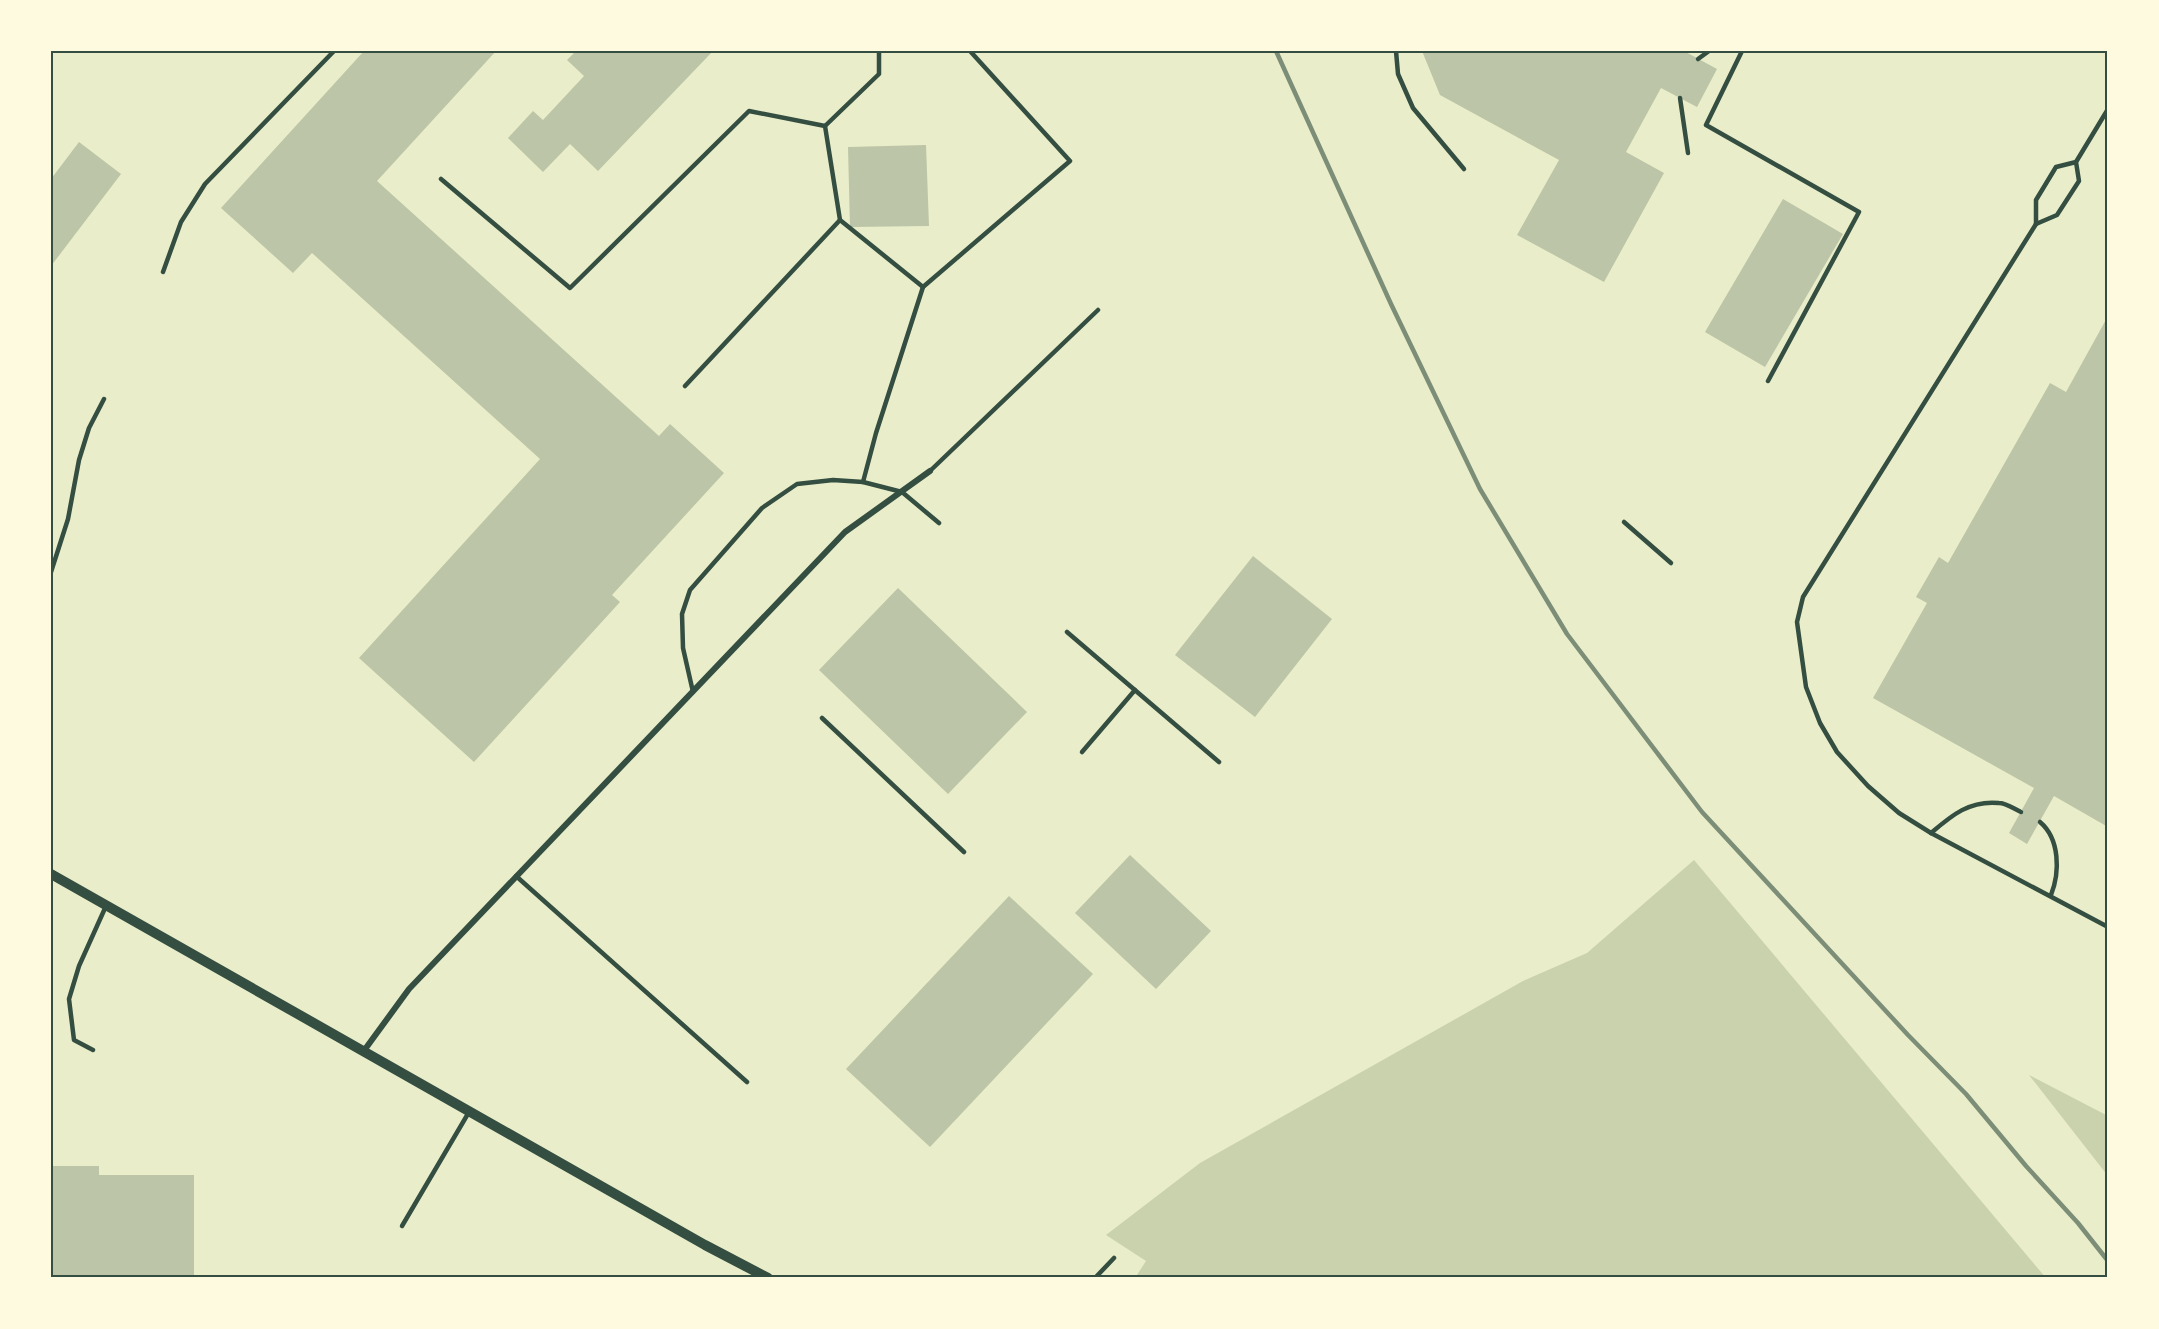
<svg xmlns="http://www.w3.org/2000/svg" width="2159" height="1329" viewBox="0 0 2159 1329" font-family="Rubik,sans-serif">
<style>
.green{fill:#cad2ad}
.building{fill:#bcc5a7}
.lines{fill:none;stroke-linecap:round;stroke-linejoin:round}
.service{stroke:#344e41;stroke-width:4.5}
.minor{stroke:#344e41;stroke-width:6}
.tertiary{stroke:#344e41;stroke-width:10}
.rail{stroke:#7c8e77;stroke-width:4.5}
.neatline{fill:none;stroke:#344e41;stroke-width:2}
</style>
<rect width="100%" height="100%" fill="#e9edc9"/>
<g class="green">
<path d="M1694 860 2046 1278H1135L1146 1261 1106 1235 1200 1163 1523 981 1587 953Z"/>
<path d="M2029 1075 2108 1116V1176Z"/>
</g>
<g class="building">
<path d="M364 51H496L377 181 659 436 670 424 724 473 612 595 620 602 474 762 359 658 540 459 312 253 293 273 221 208Z"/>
<path d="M576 51H713L598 171 570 144 543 172 508 138 533 111 543 120 584 76 567 60Z"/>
<path d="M1422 51H1684L1717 69 1697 107 1661 88 1626 152 1664 173 1604 282 1517 235 1559 160 1440 95Z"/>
<path d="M79 142 121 174 51 266V179Z"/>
<path d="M926 145 929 226 850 227 848 147Z"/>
<path d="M1783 199 1843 234 1765 367 1705 332Z"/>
<path d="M2108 316V827L2054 796 2027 844 2009 833 2034 788 1873 698 1927 603 1916 597 1939 557 1948 563 2050 383 2066 392Z"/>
<path d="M1253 556 1332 619 1255 717 1175 655Z"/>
<path d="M898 588 1027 712 948 794 819 670Z"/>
<path d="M1130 855 1211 931 1156 989 1075 913Z"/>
<path d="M1009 896 1093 974 930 1147 846 1069Z"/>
<path d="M51 1166H99V1175H194V1278H51Z"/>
</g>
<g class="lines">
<g class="service">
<path d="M1396 51 1398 74 1413 108 1464 169"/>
<path d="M1742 51 1706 125 1859 212 1768 381"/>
<path d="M1698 59 1709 51"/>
<path d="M1680 98 1688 153"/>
<path d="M2108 109 2076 162 2079 181 2057 215 2036 224 1803 597 1797 622 1806 687 1820 723 1837 752 1868 786 1899 813 1931 833 2108 927"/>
<path d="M441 179 570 288 749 111 825 126 879 74V51"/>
<path d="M840 220 923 287 1070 161 970 51"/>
<path d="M2036 224V200L2056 167 2076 162"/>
<path d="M163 272 181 222 205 184 334 51"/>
<path d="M685 386 840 220 825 126"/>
<path d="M930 471 1098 310"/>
<path d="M863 482 876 433 923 287"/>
<path d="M1624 522 1671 563"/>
<path d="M51 572 68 519 79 460 89 428 104 399"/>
<path d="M1067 632 1219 762"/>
<path d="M693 692 683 648 682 614 690 590 762 508 797 484 833 480 863 482 902 492 939 523"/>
<path d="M822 718 964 852"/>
<path d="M1082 752 1135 690"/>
<path d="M2040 822C2060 839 2060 872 2051 895"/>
<path d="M1931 833C1952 815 1970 800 1999 803 2006 803 2014 809 2021 812"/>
<path d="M516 876 747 1082"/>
<path d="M93 1050 74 1040 69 999 79 966 106 906"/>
<path d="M402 1226 469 1112"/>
<path d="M1095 1278 1114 1258"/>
</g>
<path class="minor" d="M363 1052 409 989 845 532 930 471"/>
<path class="tertiary" d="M51 874 705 1245 768 1278"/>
<path class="rail" d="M1276 51 1391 304 1480 489 1567 634 1702 812 1908 1035 1966 1094 2026 1166 2078 1223 2108 1261"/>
</g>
<rect width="2159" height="1329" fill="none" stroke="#fefae0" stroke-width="105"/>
<rect x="52" y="52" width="2054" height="1224" class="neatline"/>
</svg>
